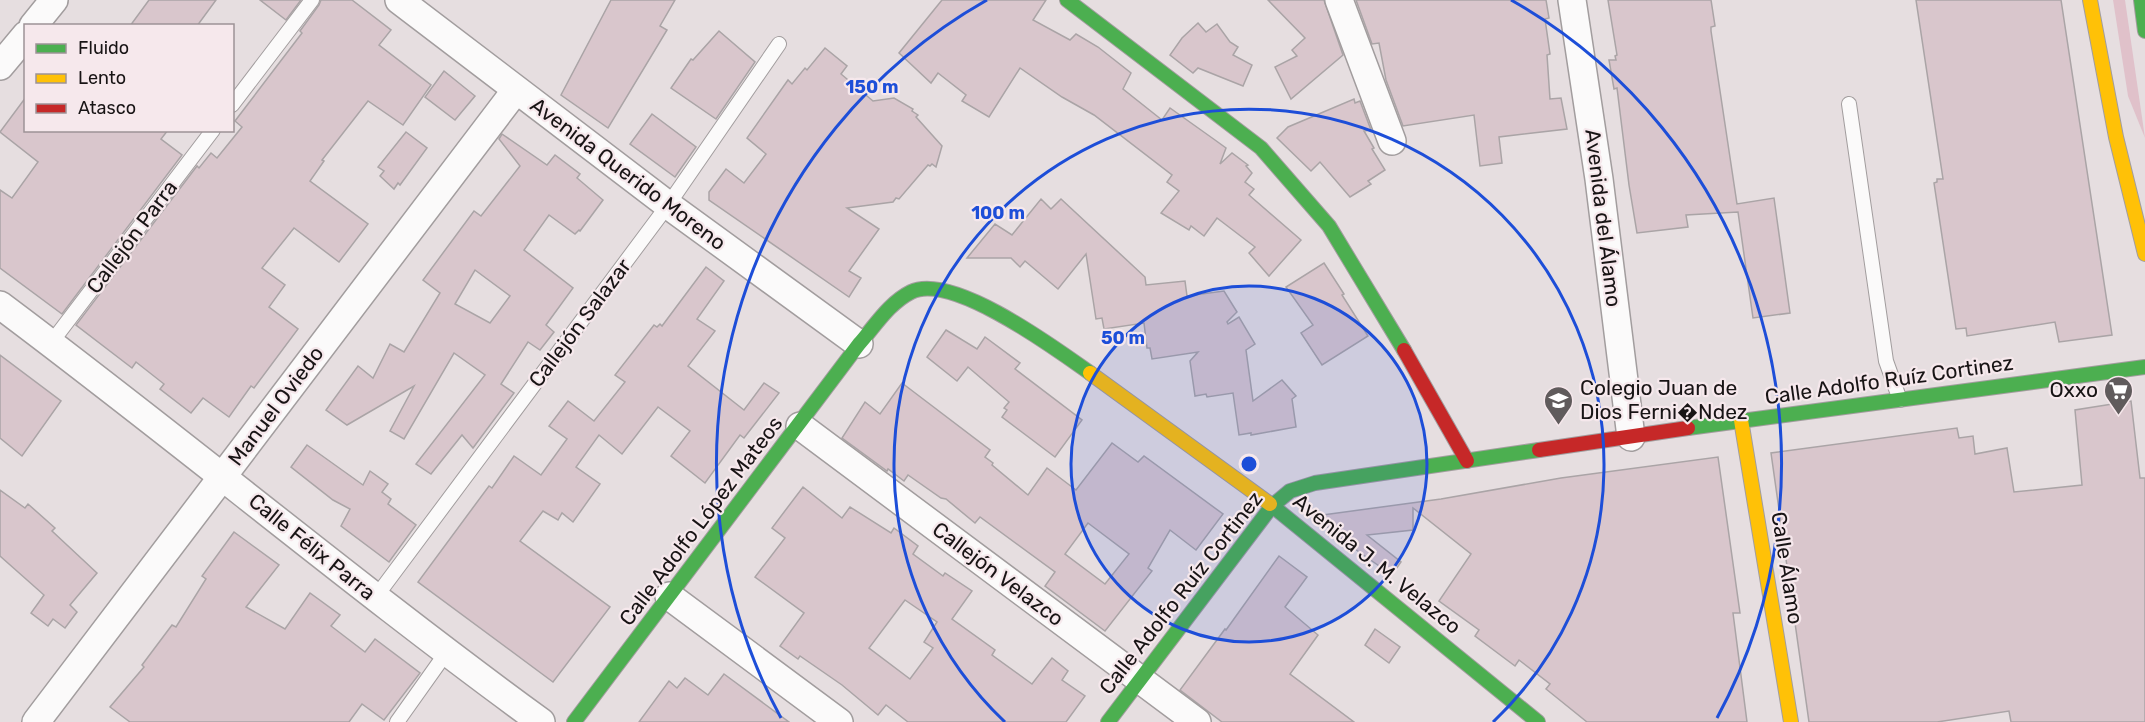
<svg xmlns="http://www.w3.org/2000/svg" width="2145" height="722" viewBox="0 0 2145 722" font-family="Rubik,sans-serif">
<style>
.green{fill:#e0c1ca}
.building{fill:#d9c6cc;stroke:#aaa4a6;stroke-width:1.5;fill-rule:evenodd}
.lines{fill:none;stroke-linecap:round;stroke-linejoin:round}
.lane-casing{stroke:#a29d9e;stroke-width:16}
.street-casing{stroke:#a29d9e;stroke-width:30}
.fast-casing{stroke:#a29d9e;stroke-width:16}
.slow-casing{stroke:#a29d9e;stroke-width:16}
.jam-casing{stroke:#a29d9e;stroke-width:16}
.lane{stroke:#fbfafa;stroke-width:14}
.street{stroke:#fbfafa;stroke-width:27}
.fast{stroke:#4caf50;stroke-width:14}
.slow{stroke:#ffc107;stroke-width:14}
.jam{stroke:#c62828;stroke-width:14}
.ring{fill:none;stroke:#1d4ed8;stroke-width:3}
.labels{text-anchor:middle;stroke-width:4.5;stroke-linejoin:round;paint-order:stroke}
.street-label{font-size:21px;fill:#181415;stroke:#f6e8ec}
.poi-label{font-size:21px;fill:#181415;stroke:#f6e8ec;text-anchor:start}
.centre{fill:#1d4ed8;stroke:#f6e8ec;stroke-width:3}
.ring-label{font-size:18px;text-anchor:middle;font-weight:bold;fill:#1d4ed8;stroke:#f6e8ec;stroke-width:4.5;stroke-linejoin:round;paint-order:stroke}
</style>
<rect width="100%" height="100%" fill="#e6dee0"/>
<path class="green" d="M2113 0H2125L2145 138 2128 96Z"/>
<g class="building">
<path d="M149 0H216L197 26H130Z"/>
<path d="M260 0H301L286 20Z"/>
<path d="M321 0H352L391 30 379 45 431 85 403 125 368 101 322 160 324 161 310 181 368 224 339 262 294 228 262 268 285 285 269 307 298 329 254 388 251 386 229 417 203 398 191 413 160 389 164 384 136 362 132 368 76 325 197 166 199 168 211 153 217 158 242 127 235 121 302 33 300 31 319 5Z"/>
<path d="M611 0H675L660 26 667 30 608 128 561 95Z"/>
<path d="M942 0H1046L1033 20 1070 40 1076 34 1098 47 1131 73 1123 89 1162 120 1170 108 1215 140 1226 148 1220 164 1232 153 1248 165 1246 166 1252 173 1245 182 1254 189 1249 195 1301 240 1269 276 1249 253 1255 247 1217 218 1204 236 1191 226 1189 230 1161 213 1179 191 1167 182 1172 175 1094 115 1062 97 1020 68 989 117 962 101 966 95 938 73 931 83 899 53Z"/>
<path d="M1268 0H1324L1343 55 1291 99 1275 67 1297 56 1292 50 1305 38Z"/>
<path d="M1356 0H1546L1549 18 1545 19 1550 54 1547 55 1550 99 1561 98 1567 129 1499 137 1502 163 1480 166 1474 115 1403 126 1386 80 1379 43 1372 44Z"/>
<path d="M1608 0H1711L1715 26 1711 27V31L1737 204 1774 198 1790 313 1753 318 1738 212 1686 215 1688 227 1637 233 1629 185 1617 88 1614 89 1609 60H1616L1615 56 1617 55Z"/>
<path d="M1916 0H2061L2112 335 2059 342 2055 322 1967 336 1966 328 1956 329 1934 183 1937 182V179H1943Z"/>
<path d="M1198 23 1206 32 1217 24 1230 42 1238 47 1233 55 1252 65 1243 86 1198 68 1193 73 1170 55 1182 38Z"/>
<path d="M719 31 755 62 716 119 671 88 691 59 693 60Z"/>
<path d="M825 48 847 66 841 74 873 101 894 98 913 109 912 111 918 115 916 117 942 146 936 167 932 164 930 166 928 165 899 199 896 198 893 202 847 208 879 229 849 271 861 278 849 297 709 200V192L726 169 744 183 766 154 747 138 788 80 792 84 805 68 807 70Z"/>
<path d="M444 71 475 96 455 120 425 97Z"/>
<path d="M26 97V130H168L161 139 182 155 62 314 0 268V190L12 198 38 162 0 132Z"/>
<path d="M1354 99 1355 103 1360 101 1371 130 1364 131 1374 148 1372 149 1385 170 1368 181 1371 184 1350 197 1320 162 1311 171 1277 138 1288 127Z"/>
<path d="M652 114 696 147 675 177 630 144Z"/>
<path d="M406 132 427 148 400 185 398 183 394 189 380 176 384 171 378 167Z"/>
<path d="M502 134 547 165 555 155 580 174 577 178 603 200 580 231 579 230 575 234 549 215 524 250 573 288 546 325 554 332 540 350 528 342 501 384 514 393 473 448 462 435 431 474 416 464 485 375 454 353 404 439 390 431 414 386 347 425 326 410 358 366 373 378 390 344 404 352 440 293 423 280 474 211 481 216 520 166 499 139ZM475 270 510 296 490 323 455 304Z"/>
<path d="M1041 199 1051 209 1061 199 1145 277 1146 285 1185 281 1187 296 1224 291 1237 312 1227 322 1228 324 1239 317 1255 344 1246 350 1253 401 1282 380 1296 396 1292 399 1296 427 1251 435V433L1239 435 1233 393 1207 397 1206 394 1195 396 1190 361 1198 352 1152 359 1150 348H1147L1144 323 1104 329 1102 318 1096 319 1086 254 1058 289 1025 261 1020 267 1011 258H967L995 224 1012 235Z"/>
<path d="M1324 263 1344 294 1342 295 1368 336 1322 365 1301 333 1313 325 1286 287Z"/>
<path d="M706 267 724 281 697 319 715 331 688 366 744 410 764 383 779 393 744 438 740 435 705 483 671 456 690 431 658 407 622 454 599 435 576 467 600 484 573 522 562 513 558 520 543 511 520 541 610 607 553 682 418 582 489 486 492 488 514 456 541 475 567 439 549 426 568 401 594 421 625 382 615 375 654 325 657 327 660 324 662 326Z"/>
<path d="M946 330 977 349 985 337 1020 363 1015 369 1082 420 1055 457 1002 417 1007 410 1004 408 1009 402 968 367 957 381 927 357Z"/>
<path d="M0 355 61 401 22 456 0 438Z"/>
<path d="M902 383 990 450 985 457 993 463 992 465 1028 495 1047 468 1076 490 1112 443 1138 462 1144 456 1223 514 1196 550 1170 530 1148 568 1152 571 1105 631 1045 586 1055 572 980 517 975 523 946 499 941 498 908 475 904 481 888 469 887 471 842 438 865 402 880 414ZM1088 523 1129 554 1105 584 1065 554Z"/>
<path d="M2131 401 2140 478H2145V722H2011L2009 711 1937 722H1809L1771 453 1957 428 1959 438 1973 436 1975 454 2007 448 2014 492 2082 485 2075 410Z"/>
<path d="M307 445 363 485 370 471 388 484 382 492 391 499 388 504 416 525 389 562 341 526 350 509 333 500 291 467Z"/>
<path d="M1718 457 1740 613H1733L1747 722H1587L1546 689 1550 684 1519 660 1515 666 1475 636 1479 630 1439 601 1471 554 1413 508V530L1367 535 1401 562 1392 575 1345 542 1315 516 1441 499 1561 478Z"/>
<path d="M803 487 842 518 850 507 891 533 894 528 918 546 913 554 943 576 945 573 972 591 952 619 995 650 992 655 1032 684 1052 658 1068 671 1062 680 1085 696 1066 722H908L886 705 878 715 842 685 800 656 798 659 780 646 804 613 755 577 785 538 772 528ZM905 600 937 622 924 642 933 648 910 679 869 648Z"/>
<path d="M0 490 25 508 28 504 55 528 52 531 97 573 70 605 77 612 65 628 53 619 48 626 31 613 44 595 0 556Z"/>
<path d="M234 532 279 565 246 607 285 629 310 593 340 615 331 626 365 652 375 639 420 673 384 720 362 704 349 722H130L110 707 144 667 142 665 172 625 176 627 206 579 202 576Z"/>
<path d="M1279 556 1307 577 1285 607 1318 635 1290 674 1354 722H1222L1180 690 1225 629 1226 630Z"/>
<path d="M1375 629 1400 647 1389 663 1365 645Z"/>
<path d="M724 674 789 722H639L669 681 677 688 685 678 708 695Z"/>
</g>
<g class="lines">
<defs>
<g id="lane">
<path d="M1849 104 1886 361 1900 400"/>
<path d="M232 105 312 0"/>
<path d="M51 343 213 130"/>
<path d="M375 598 668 205 779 44"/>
<path d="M397 722 446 653"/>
</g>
<g id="street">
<path d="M399 0 668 205 859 344"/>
<path d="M1339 0 1392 141"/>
<path d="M1572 0 1599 179 1631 437"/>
<path d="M33 26 54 0"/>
<path d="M0 66 26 35"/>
<path d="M0 305C182 441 357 588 541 722"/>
<path d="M800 426 1197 722"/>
<path d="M669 596 839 722"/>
<path d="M36 722 516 90"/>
</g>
<g id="fast">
<path d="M1067 0 1261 148 1329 226 1404 350"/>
<path d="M2141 0 2145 31"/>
<path d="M1688 428 2145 367"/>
<path d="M1270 504 1538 722"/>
<path d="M574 722 859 344C875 326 889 303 911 292 952 272 1056 349 1090 373"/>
<path d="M1108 722 1272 506 1290 491 1315 483 1539 450"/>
</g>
<g id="slow">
<path d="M2090 0 2116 137 2145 254"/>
<path d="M1090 373 1270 504"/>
<path d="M1741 420 1791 722"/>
</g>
<g id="jam">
<path d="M1404 350 1467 461"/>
<path d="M1539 450 1688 428"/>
</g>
</defs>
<use href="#lane" class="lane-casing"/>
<use href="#street" class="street-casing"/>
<use href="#fast" class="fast-casing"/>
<use href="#slow" class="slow-casing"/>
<use href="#jam" class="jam-casing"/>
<use href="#lane" class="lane"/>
<use href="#street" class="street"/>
<use href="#fast" class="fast"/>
<use href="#slow" class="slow"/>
<use href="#jam" class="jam"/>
</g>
<circle cx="1249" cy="464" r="178" fill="#1d4ed8" fill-opacity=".12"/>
<g class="ring">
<circle cx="1249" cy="464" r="178"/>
<path d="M1005 722A355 355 0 1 1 1493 722"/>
<path d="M781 718A533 533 0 0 1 987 0M1511 0A533 533 0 0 1 1717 718"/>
</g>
<defs>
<symbol id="supermarket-pin" viewBox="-11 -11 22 30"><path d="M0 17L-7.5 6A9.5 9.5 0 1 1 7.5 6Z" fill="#605b5c" stroke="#f6e8ec"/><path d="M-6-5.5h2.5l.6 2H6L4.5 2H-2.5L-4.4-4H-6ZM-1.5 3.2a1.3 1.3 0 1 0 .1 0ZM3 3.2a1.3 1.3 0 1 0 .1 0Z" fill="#fff"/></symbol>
<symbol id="university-pin" viewBox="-11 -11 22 30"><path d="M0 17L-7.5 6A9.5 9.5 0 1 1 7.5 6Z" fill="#605b5c" stroke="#f6e8ec"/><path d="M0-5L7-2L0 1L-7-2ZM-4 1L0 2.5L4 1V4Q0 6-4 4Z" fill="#fff"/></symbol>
</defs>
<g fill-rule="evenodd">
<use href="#supermarket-pin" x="2102" y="374" width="33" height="45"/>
<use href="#university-pin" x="1542" y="384" width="33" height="45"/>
</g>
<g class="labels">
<g class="street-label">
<text transform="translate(628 174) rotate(37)" y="7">Avenida Querido Moreno</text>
<text transform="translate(1603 218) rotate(83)" y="7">Avenida del Álamo</text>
<text transform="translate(132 237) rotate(-53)" y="7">Callejón Parra</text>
<text transform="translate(580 323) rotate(-53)" y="7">Callejón Salazar</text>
<text transform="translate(1889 380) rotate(-8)" y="7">Calle Adolfo Ruíz Cortinez</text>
<text transform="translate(276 406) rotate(-53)" y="7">Manuel Oviedo</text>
<text transform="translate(701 521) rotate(-53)" y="7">Calle Adolfo López Mateos</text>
<text transform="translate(312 547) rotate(39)" y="7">Calle Félix Parra</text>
<text transform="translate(1377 564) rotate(39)" y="7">Avenida J. M. Velazco</text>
<text transform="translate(1787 568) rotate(81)" y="7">Calle Álamo</text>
<text transform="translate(998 574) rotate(37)" y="7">Callejón Velazco</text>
<text transform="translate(1181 593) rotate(-52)" y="7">Calle Adolfo Ruíz Cortinez</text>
</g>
<g class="poi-label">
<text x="1580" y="395">Colegio Juan de<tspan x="1580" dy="24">Dios Ferni�Ndez</tspan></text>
<text x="2098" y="397" text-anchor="end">Oxxo</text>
</g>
</g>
<circle cx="1249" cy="464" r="9" class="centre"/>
<g class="ring-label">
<text x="872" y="93">150 m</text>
<text x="998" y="219">100 m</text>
<text x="1123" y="344">50 m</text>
</g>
<rect x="24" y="24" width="210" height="108" fill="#f6e8ec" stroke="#9d9396" stroke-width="1.5"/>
<rect x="36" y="44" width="30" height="9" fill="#4caf50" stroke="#9d9396" stroke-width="1.5"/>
<text x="78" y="54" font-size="18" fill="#181415">Fluido</text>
<rect x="36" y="74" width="30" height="9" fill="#ffc107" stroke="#9d9396" stroke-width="1.5"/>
<text x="78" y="84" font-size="18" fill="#181415">Lento</text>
<rect x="36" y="104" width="30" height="9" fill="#c62828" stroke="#9d9396" stroke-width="1.5"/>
<text x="78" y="114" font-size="18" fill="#181415">Atasco</text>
</svg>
